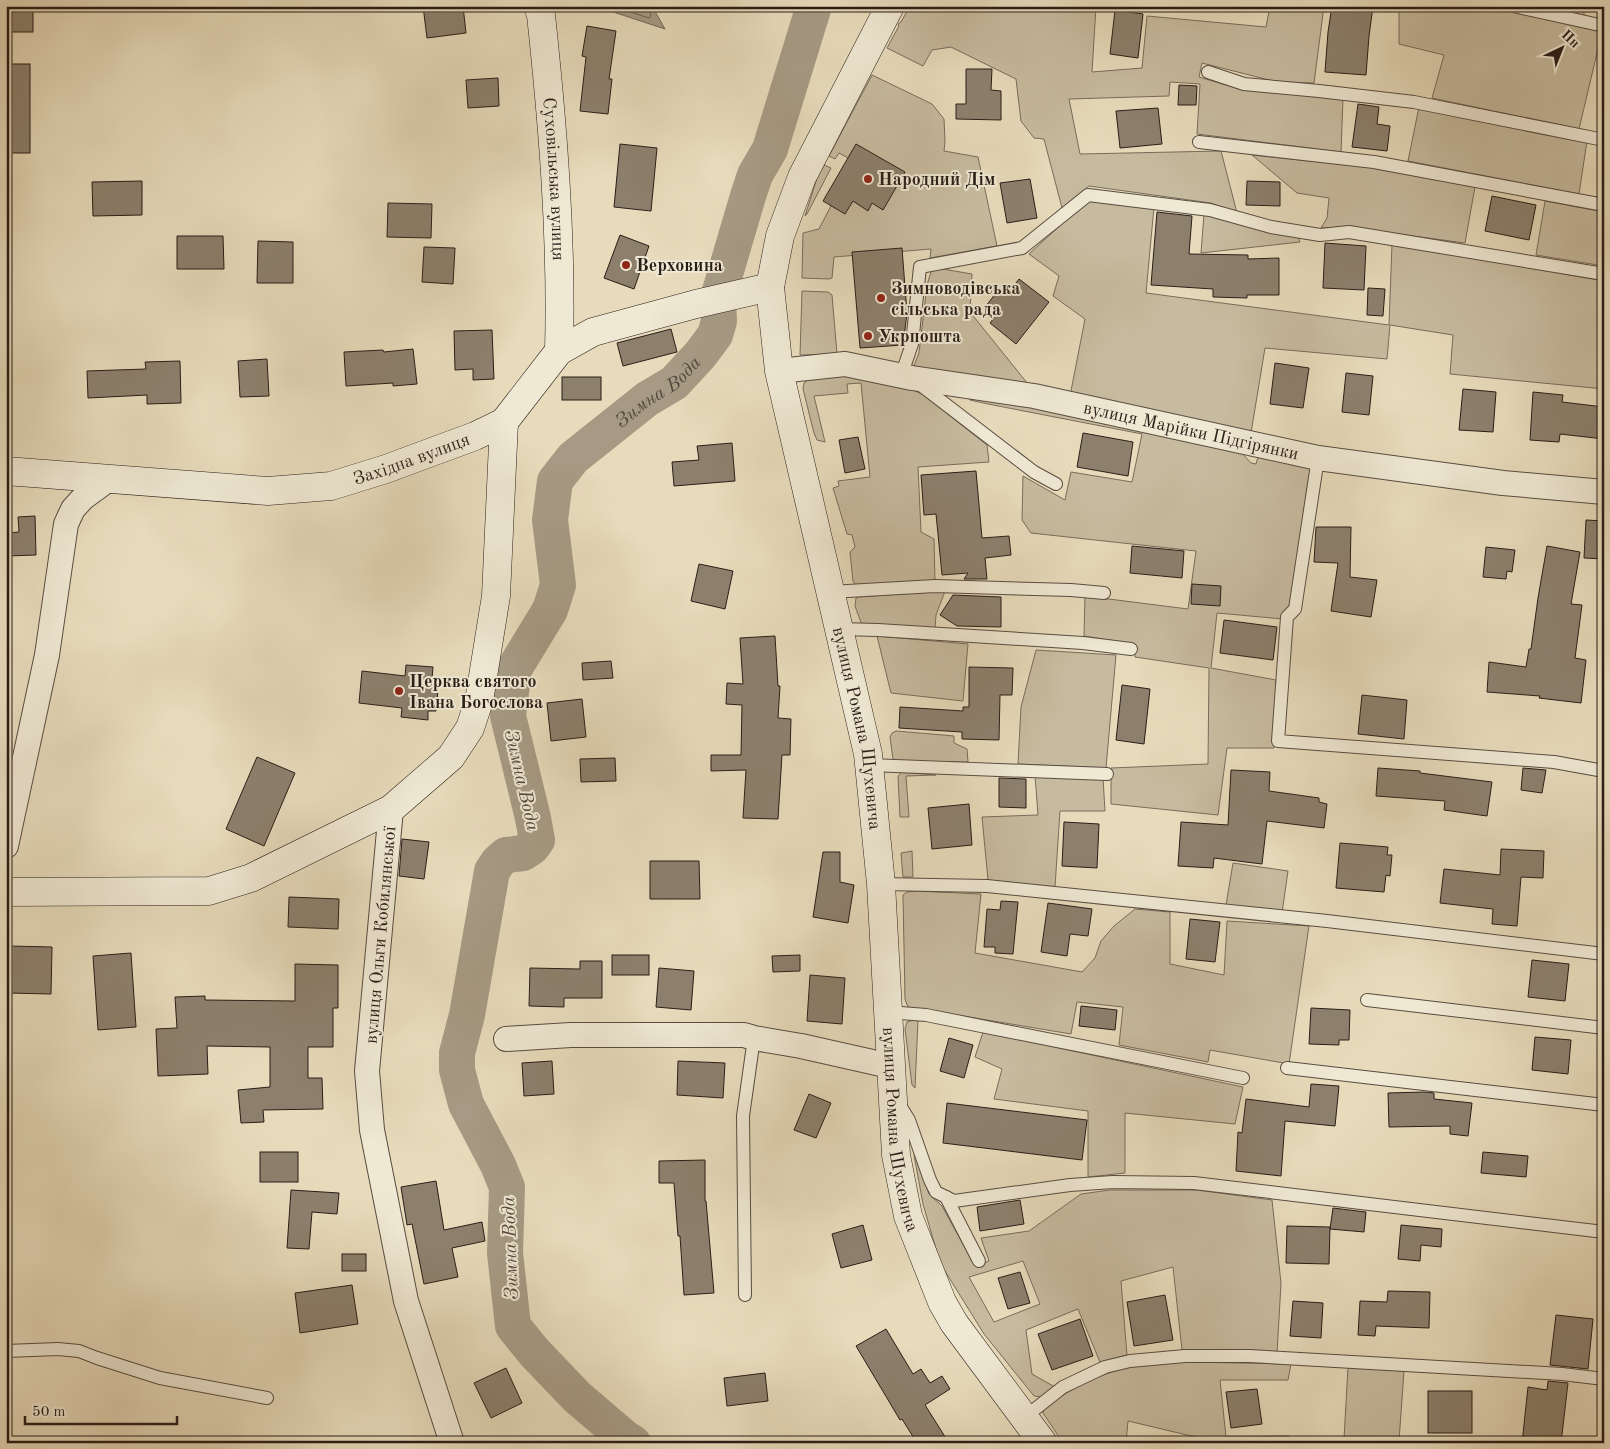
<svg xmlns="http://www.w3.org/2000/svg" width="1610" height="1449" viewBox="0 0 1610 1449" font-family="'Old Standard TT',serif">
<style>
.green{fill:#c7bb9f;stroke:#786c5c;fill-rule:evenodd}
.water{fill:#a69a84;stroke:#746859}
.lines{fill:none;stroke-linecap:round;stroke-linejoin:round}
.shore{stroke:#685c4e;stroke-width:1}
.river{stroke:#a69a84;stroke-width:36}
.building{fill:#8c806d;stroke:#291d18}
.lane-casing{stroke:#584c41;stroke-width:14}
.street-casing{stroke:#584c41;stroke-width:26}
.secondary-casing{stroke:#291d18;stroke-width:29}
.lane{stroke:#efe8d3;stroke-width:12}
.street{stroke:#efe8d3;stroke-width:24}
.secondary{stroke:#efe8d3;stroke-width:28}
.poi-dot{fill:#8f2418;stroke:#efe8d3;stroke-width:2}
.labels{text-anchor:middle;stroke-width:4;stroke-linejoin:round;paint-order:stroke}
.street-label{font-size:18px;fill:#291d18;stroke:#efe8d3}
.poi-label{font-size:18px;font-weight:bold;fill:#291d18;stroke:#efe8d3;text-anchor:start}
.water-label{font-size:19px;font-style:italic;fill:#55493e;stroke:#efe8d3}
</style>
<rect width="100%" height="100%" fill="#e7dbbb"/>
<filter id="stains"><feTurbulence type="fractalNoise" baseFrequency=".004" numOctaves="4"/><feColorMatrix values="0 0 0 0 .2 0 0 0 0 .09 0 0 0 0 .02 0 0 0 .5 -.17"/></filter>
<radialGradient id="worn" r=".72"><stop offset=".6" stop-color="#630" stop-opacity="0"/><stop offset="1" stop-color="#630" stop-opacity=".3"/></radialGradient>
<g class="green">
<path d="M910 6H1096L1092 72 1142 68 1147 16 1266 27 1270 6H1324L1314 83 1277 82 1202 63 1199 77 1243 90 1343 98 1341 152 1197 134 1200 84 1170 82 1169 96 1069 99 1080 154 1221 151 1237 213 1211 203 1089 186 1062 208 1044 139 1034 138 1021 121 1016 79 951 47 932 50 923 66 887 48 899 26 898 24 901 22Z"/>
<path d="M1399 6H1492L1602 32 1579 129 1432 98 1444 55 1399 44Z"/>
<path d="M1536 6H1584V16Z"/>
<path d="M872 75 932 104 944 119 945 141 944 151 978 157 997 246 930 258 931 249 834 257 832 278 829 279 802 278 803 233 819 229 834 200 877 174 839 153 835 159 829 156Z"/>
<path d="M1419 107 1587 141 1579 194 1408 161Z"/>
<path d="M1252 155 1376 168 1475 187 1465 243 1347 227 1321 228 1327 218 1329 198 1297 193Z"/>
<path d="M824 165 831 168 807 214 805 216 817 178Z"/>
<path d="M1088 200 1154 207 1146 293 1389 325 1392 244 1604 281V389L1450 374 1453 335 1390 325 1387 359 1265 348 1251 433 1070 396 1085 319 1053 296 1059 276 1029 254Z"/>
<path d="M1545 201 1604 212V266L1536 255Z"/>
<path d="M1204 214 1298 235 1300 242 1201 253Z"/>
<path d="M937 268 972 274 970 312 1032 389 913 368 919 353 927 285 931 272Z"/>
<path d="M802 291 828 292 832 295 837 354 800 355Z"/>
<path d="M849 375 889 380 922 394 987 445 989 462 918 467 921 532 934 539 935 581 856 586 853 581 850 552 855 547 852 535 847 534 833 488 839 486 838 481 870 477 861 383 847 384 848 393 814 396 825 442 817 440 814 433 803 389 804 383 809 379Z"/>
<path d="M966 394 1238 449 1251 463 1256 464 1259 453 1311 463 1290 605 1283 619 1217 613 1211 668 1276 680 1274 748H1227L1218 815 1111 804V768L1208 764 1209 668 1135 657 1134 644 1084 636 1085 596 1188 609 1196 551 1031 533 1022 520 1023 476 1065 500 1071 472 1132 482 1142 434 988 404 970 400Z"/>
<path d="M945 591 936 615 935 629 862 625 855 606 856 598 858 597Z"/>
<path d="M877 636 968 644 963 701 891 693Z"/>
<path d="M1036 650 1116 655 1106 768 1018 764 1021 707Z"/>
<path d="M896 731 954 736V743L967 749 968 762 896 761 893 759 890 737 892 733Z"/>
<path d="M902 772 936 775 906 776 909 817H900L898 776Z"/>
<path d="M1035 775 1103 778 1105 811H1060L1055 887 988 880 982 817 1038 815Z"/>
<path d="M912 851 913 877H903L901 853Z"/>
<path d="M1233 863 1288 871 1282 913 1226 905Z"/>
<path d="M915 891 981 894 975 953 1082 972 1095 958 1101 941 1114 926 1135 909 1170 912V964L1224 975 1227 921 1309 926 1289 1064 1210 1050 1208 1062 1119 1045 1123 1007 1077 1002 1071 1034 921 1009H912L907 1005 905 999 903 895 907 892Z"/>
<path d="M914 1020H918L915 1088 912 1085 905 1029 907 1022Z"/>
<path d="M983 1032 1243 1087 1235 1124 1125 1113V1173L1088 1177V1111L994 1099 1002 1069 975 1057Z"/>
<path d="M915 1153 929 1194 942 1206 975 1266 989 1261 981 1238 1029 1231 1081 1194 1110 1190H1197L1272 1200 1281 1283 1277 1354 1248 1351 1182 1350 1173 1267 1121 1281 1127 1355 1100 1362 1078 1309 1026 1330 1032 1374 1055 1387 1041 1397 1034 1396 984 1334 940 1263 923 1204 914 1155ZM1023 1261 1040 1304 994 1322 969 1277Z"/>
<path d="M1187 1362 1291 1364 1288 1380H1220L1226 1437 1289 1436V1443H1205L1204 1439 1128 1421 1126 1443H1063L1043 1413 1044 1407C1070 1390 1101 1372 1132 1367 1150 1363 1169 1363 1187 1362Z"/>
<path d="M1348 1367 1404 1371 1399 1441 1422 1443H1364V1441L1344 1439Z"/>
</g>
<path class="water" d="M596 6H652L665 29 595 6Z"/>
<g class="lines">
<path class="shore" d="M611 6 649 18 651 16 648 6"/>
<path class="river" id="s1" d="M633 1443 625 1438 577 1397 534 1352 513 1326 505 1253 507 1187 498 1165 466 1104 457 1070V1053L467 1015 492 871 498 862 506 855 523 853 532 847 537 840 533 818 508 716 514 669 550 610 558 585 550 520 555 481 573 458 647 399 674 383 700 355 715 335 719 321 718 298 748 196 755 175 770 149 814 6"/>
</g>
<g class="building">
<rect x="6" y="6" width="27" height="26"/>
<path d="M423 6H463L466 33 427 38Z"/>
<path d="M1332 6H1373L1369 36 1366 75 1325 72 1328 32Z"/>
<path d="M1115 10 1143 14 1138 58 1110 54Z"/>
<path d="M587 26 616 31 609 79H612L608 114 580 111 586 57 582 56Z"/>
<rect x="6" y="64" width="24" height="89"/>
<path d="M966 69H992L991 90 1001 91V120L956 119V104H966Z"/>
<path d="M498 78 499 106 468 108 466 80Z"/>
<path d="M1179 85 1197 86 1196 105H1178Z"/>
<path d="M1358 104 1379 107 1377 124 1390 126 1387 151 1352 147Z"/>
<path d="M1158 108 1162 144 1120 148 1116 111Z"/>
<path d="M620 144 657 148 651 211 614 207Z"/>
<path d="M856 144 905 172 883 210 872 203 868 211 853 201 845 214 823 201Z"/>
<path d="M1030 179 1037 218 1007 223 1000 183Z"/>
<path d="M142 181V215L93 216 92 182Z"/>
<path d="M1247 181 1280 182V206L1246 205Z"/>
<path d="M1492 196 1536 205 1529 240 1485 231Z"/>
<path d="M388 203 432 204 431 238 387 237Z"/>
<path d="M1157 212 1192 216 1189 254 1248 255V259L1279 258V295H1247V298L1213 297V289L1151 285Z"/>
<path d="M620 235 649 246 634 289 604 278Z"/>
<path d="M177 236H223L224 269H177Z"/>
<path d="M258 241 293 242V283H257Z"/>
<path d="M1325 243 1366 246 1364 290 1323 288Z"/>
<path d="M424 247 455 248 453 284 422 282Z"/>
<path d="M902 248 907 313 903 345 860 348 852 252Z"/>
<path d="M1019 279 1049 302 1016 344 990 323 997 314 986 306 999 289 1007 295Z"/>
<path d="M1368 288 1385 289 1383 316 1367 315Z"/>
<path d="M671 329 677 352 623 366 617 343Z"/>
<path d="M492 330 494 379 473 380V369L455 370 454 331Z"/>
<path d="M413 349 417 384 393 386V383L346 386 344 352 383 350 384 352Z"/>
<path d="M267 359 269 396 240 397 238 361Z"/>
<path d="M180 361 181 403 147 404V395L88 398 87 371 146 369 145 362Z"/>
<path d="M1275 363 1309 368 1303 408 1270 404Z"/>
<path d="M1346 373 1373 376 1369 415 1342 412Z"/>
<rect x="562" y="377" width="39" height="23"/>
<path d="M1463 389 1496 392 1493 432 1459 430Z"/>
<path d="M1533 392 1563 395 1562 402 1604 407V439L1560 434 1559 442 1530 440Z"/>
<path d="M1083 433 1133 442 1128 476 1077 467Z"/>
<path d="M858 437 865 469 845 473 839 440Z"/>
<path d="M732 443 735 481 674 486 672 462 699 460 697 446Z"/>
<path d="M976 471 982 538 1009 536 1011 555 985 558 987 579H964L968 573 942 575 936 514 924 515 921 475Z"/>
<path d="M35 516 36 555 6 556V533L19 532 18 517Z"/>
<path d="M1586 520 1604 521V559L1584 558Z"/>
<path d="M1316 527H1351L1350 577 1377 580 1371 617 1331 611 1338 563 1314 562Z"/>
<path d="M1132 546 1184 551 1182 578 1130 573Z"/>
<path d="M1547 546 1580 552 1571 604 1582 605 1575 658 1586 660 1581 703 1539 698 1540 696 1487 692 1489 662 1526 667 1529 649H1531L1538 598Z"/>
<path d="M1486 547 1515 550 1512 572 1507 571 1506 579 1483 577Z"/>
<path d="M699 564 733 571 725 609 691 601Z"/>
<path d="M1192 584 1221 586 1220 606 1191 604Z"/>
<path d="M953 595 1001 597V627L957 626 940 615Z"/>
<path d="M1224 620 1277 627 1273 660 1220 653Z"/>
<path d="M775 636 778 686H780L778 718 791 719 790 755H782L778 819 743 818 746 770 711 771V755H741L742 705 726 704 727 683 743 684 740 638Z"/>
<path d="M611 661 613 678 583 680 582 663Z"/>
<path d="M406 665 433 667 432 679 439 680 436 711H428V720L401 717 402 708 359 703 362 671 405 676Z"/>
<path d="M969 667 1013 668 1012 695H1000L999 740 962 739V732L899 728 900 707 963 711V707H969Z"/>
<path d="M1122 685 1150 689 1144 744 1116 740Z"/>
<path d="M1362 695 1407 700 1404 739 1358 734Z"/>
<path d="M582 699 586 737 551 741 547 703Z"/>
<path d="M257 757 295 773 264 846 226 829Z"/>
<path d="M615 758 616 781 581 782 580 759Z"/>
<path d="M1378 768 1420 771V773L1492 782 1487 816 1444 810 1445 801 1376 796Z"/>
<path d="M1523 768 1546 770 1542 793 1521 790Z"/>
<path d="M1231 770 1270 772 1269 791 1319 798V802L1327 804 1324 828 1267 821 1262 864 1214 858 1213 868 1178 866 1181 822 1228 825Z"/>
<path d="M999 778 1026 779V808L999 807Z"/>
<path d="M969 804 972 845 932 849 928 808Z"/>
<path d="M1064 822 1099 824 1097 868 1062 866Z"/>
<path d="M402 839 429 842 424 879 399 876Z"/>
<path d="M1340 843 1388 847 1387 855H1392L1390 876 1386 875 1384 892 1336 888Z"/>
<path d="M1501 849 1544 851 1543 878 1521 877 1517 926 1492 924 1493 909 1440 903 1444 869 1500 875Z"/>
<path d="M823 852H840V882L854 885 848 923 813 917Z"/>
<path d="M650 861H699L700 899H650Z"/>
<path d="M289 897 339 899 338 929 288 927Z"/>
<path d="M1001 901 1018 902 1013 954 995 953V947H984L987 909 1000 910Z"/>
<path d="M1048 903 1092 909 1088 936 1070 934 1067 956 1041 952Z"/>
<path d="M1190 919 1220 922 1215 962 1186 959Z"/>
<path d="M9 946 52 947 51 994 8 993Z"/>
<path d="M131 953 136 1027 98 1030 93 956Z"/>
<rect x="612" y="955" width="37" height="20"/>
<path d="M800 955V971L773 972 772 956Z"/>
<path d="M1532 960 1569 964 1565 1001 1528 997Z"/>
<path d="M580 961H602V998H564V1007L529 1006 530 968 580 969Z"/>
<path d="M295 964 338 965V1008H333V1047H308V1078H322L323 1109 263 1110 264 1122 241 1123 238 1090 270 1087V1047L207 1046 208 1074 158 1076 156 1029 177 1028 175 997 205 996V1000L295 1001Z"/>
<path d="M659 968 694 971 691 1010 656 1007Z"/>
<path d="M810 975 845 978 842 1024 807 1021Z"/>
<path d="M1081 1006 1117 1010 1115 1030 1079 1026Z"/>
<path d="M1311 1008 1350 1010 1349 1040H1339V1045L1309 1044Z"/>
<path d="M1535 1037 1571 1040 1568 1074 1532 1070Z"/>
<path d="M949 1038 973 1045 964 1078 940 1071Z"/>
<path d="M552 1061 554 1094 524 1096 522 1063Z"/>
<path d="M678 1061 725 1063 723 1098 677 1095Z"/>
<path d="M1311 1084 1339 1086 1335 1126 1285 1121 1281 1176 1236 1171 1238 1132 1242 1133 1246 1099 1309 1107Z"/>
<path d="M1425 1092 1434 1093V1099L1472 1103 1468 1136 1450 1134V1126L1389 1127 1388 1093Z"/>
<path d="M809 1094 831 1103 816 1138 794 1130Z"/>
<path d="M947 1103 1087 1120 1082 1160 943 1143Z"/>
<rect x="260" y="1152" width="38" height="30"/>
<path d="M1483 1152 1528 1156 1526 1177 1481 1173Z"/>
<path d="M705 1160V1201H706L714 1293 684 1295 680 1236H678L674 1183H659V1161Z"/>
<path d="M436 1181 444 1230 482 1222 485 1241 452 1248 458 1277 424 1284 412 1224 407 1225 401 1187Z"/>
<path d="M291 1190 339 1193 337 1214 312 1212 309 1249 287 1248Z"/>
<path d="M1020 1200 1024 1224 980 1231 977 1207Z"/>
<path d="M1333 1208 1366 1212 1364 1232 1330 1229Z"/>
<path d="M863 1225 872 1260 841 1268 832 1234Z"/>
<path d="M1401 1225 1442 1229 1441 1247 1421 1245 1420 1261 1398 1259Z"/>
<path d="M1287 1226 1330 1227 1329 1264 1286 1263Z"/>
<rect x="342" y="1254" width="24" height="17"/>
<path d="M1020 1272 1030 1303 1008 1309 998 1278Z"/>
<path d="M352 1285 358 1324 300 1333 295 1293Z"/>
<path d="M1388 1291 1430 1292 1429 1328 1376 1326 1375 1336 1358 1335 1360 1301 1387 1302Z"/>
<path d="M1165 1295 1173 1340 1134 1346 1127 1302Z"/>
<path d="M1293 1301 1323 1303 1321 1338 1290 1336Z"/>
<path d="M1556 1315 1593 1319 1588 1369 1550 1365Z"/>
<path d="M1080 1319 1093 1356 1052 1370 1038 1334Z"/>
<path d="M886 1329 913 1374 921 1369 930 1383 942 1376 950 1389 925 1405 949 1443H917L902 1419 900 1420 856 1346Z"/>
<path d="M506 1368 522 1403 491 1418 474 1383Z"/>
<path d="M765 1373 768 1401 727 1406 724 1378Z"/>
<path d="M1548 1381 1568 1383 1561 1443H1522L1528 1387 1547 1390Z"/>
<path d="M1257 1389 1262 1424 1231 1428 1226 1392Z"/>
<rect x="1428" y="1391" width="44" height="42"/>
</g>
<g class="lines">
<defs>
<g id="lane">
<path d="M1513 6 1604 26"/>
<path d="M1208 72 1244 84 1319 91 1414 102 1604 140"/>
<path d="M1199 142 1374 162 1604 205"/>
<path d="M901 376 912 344 920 267 1022 248 1088 195 1210 210 1271 227 1320 235 1349 232 1604 274"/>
<path d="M918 383 1034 472 1056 484"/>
<path d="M1318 458 1295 609 1287 617 1278 741 1554 762 1604 771"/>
<path d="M830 592 935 586 1071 590 1104 593"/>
<path d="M839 629 878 630 1083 643 1131 649"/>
<path d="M869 765 1107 774"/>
<path d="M881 884 987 886 1327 921 1604 954"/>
<path d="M1367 1000 1604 1028"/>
<path d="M888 1012 926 1015 1243 1078"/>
<path d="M1287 1068 1604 1105"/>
<path d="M899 1104 909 1120 930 1180 936 1192 954 1201 1070 1185 1113 1182 1194 1183 1604 1232"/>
<path d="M946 1197 979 1261"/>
<path d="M745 1295 743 1116 754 1038"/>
<path d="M6 1351 58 1349 79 1351 97 1358 160 1378 267 1398"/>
<path d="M1025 1417 1063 1387 1105 1367 1130 1361 1185 1356H1249L1562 1374 1604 1379"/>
</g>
<g id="street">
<path id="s2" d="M779 371 845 364 912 378 1034 396 1318 458 1503 483 1604 492"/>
<path d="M391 809 367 1071 372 1130 406 1301 452 1443"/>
<path d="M6 846 47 655 66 524 73 509 83 498 109 479"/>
<path d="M506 1039 571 1035H744L754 1038 801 1046 890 1066"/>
</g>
<g id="secondary">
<path id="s3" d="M538 6 541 15C553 127 562 239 559 351"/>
<path id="s4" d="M890 6 802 177 780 236 770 287 779 371 868 754 881 884 896 1155 908 1216 942 1302 954 1323 1043 1443"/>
<path id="s5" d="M6 471 268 491 331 486 386 469 475 436 504 422 559 351 593 332 696 304 770 287"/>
<path d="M6 892 209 891 251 878 391 809 451 757 470 728 479 701 496 596 504 422"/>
</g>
</defs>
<use href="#lane" class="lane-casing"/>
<use href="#street" class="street-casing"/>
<use href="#secondary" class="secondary-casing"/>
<use href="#lane" class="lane"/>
<use href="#street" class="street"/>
<use href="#secondary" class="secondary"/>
</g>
<g class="poi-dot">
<circle cx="868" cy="179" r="5"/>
<circle cx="626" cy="265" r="5"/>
<circle cx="881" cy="298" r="5"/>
<circle cx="868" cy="336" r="5"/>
<circle cx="399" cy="691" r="5"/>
</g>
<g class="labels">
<g class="street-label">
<text dy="6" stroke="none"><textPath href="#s3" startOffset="174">Суховільська вулиця</textPath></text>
<text dy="6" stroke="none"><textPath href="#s2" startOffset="419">вулиця Марійки Підгірянки</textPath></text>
<text dy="6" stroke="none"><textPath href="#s5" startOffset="411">Західна вулиця</textPath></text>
<text dy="6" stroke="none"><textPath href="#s4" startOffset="758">вулиця Романа Шухевича</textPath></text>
<text transform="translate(380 935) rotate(-85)" y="6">вулиця Ольги Кобилянської</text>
<text dy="6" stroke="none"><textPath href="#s4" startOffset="1162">вулиця Романа Шухевича</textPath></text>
</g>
<g class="poi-label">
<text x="878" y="185">Народний Дім</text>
<text x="636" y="271">Верховина</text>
<text x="891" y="294">Зимноводівська<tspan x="891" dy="21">сільська рада</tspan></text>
<text x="878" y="342">Укрпошта</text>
<text x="409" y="687">Церква святого<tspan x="409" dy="21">Івана Богослова</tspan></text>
</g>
<g class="water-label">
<text dy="7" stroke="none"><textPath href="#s1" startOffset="1208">Зимна Вода</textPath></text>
<text transform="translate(523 780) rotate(77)" y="7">Зимна Вода</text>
<text transform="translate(509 1248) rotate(-92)" y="7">Зимна Вода</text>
</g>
</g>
<rect width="1610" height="1449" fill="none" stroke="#e7dbbb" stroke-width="25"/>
<rect x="8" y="8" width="1595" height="1434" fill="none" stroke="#291d18" stroke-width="2.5"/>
<rect x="12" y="12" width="1585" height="1424" fill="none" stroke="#291d18"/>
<g transform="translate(1562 48) rotate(43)" stroke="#efe8d3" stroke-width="4" paint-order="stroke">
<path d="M0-4L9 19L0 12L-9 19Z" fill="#291d18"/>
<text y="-8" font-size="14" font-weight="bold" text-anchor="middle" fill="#291d18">Пн</text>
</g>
<path d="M25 1416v8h152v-8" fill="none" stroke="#291d18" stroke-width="2.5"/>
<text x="32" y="1416" font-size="15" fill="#291d18" stroke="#efe8d3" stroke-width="4" paint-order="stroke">50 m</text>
<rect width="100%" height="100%" filter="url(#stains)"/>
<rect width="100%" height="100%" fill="url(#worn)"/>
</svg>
